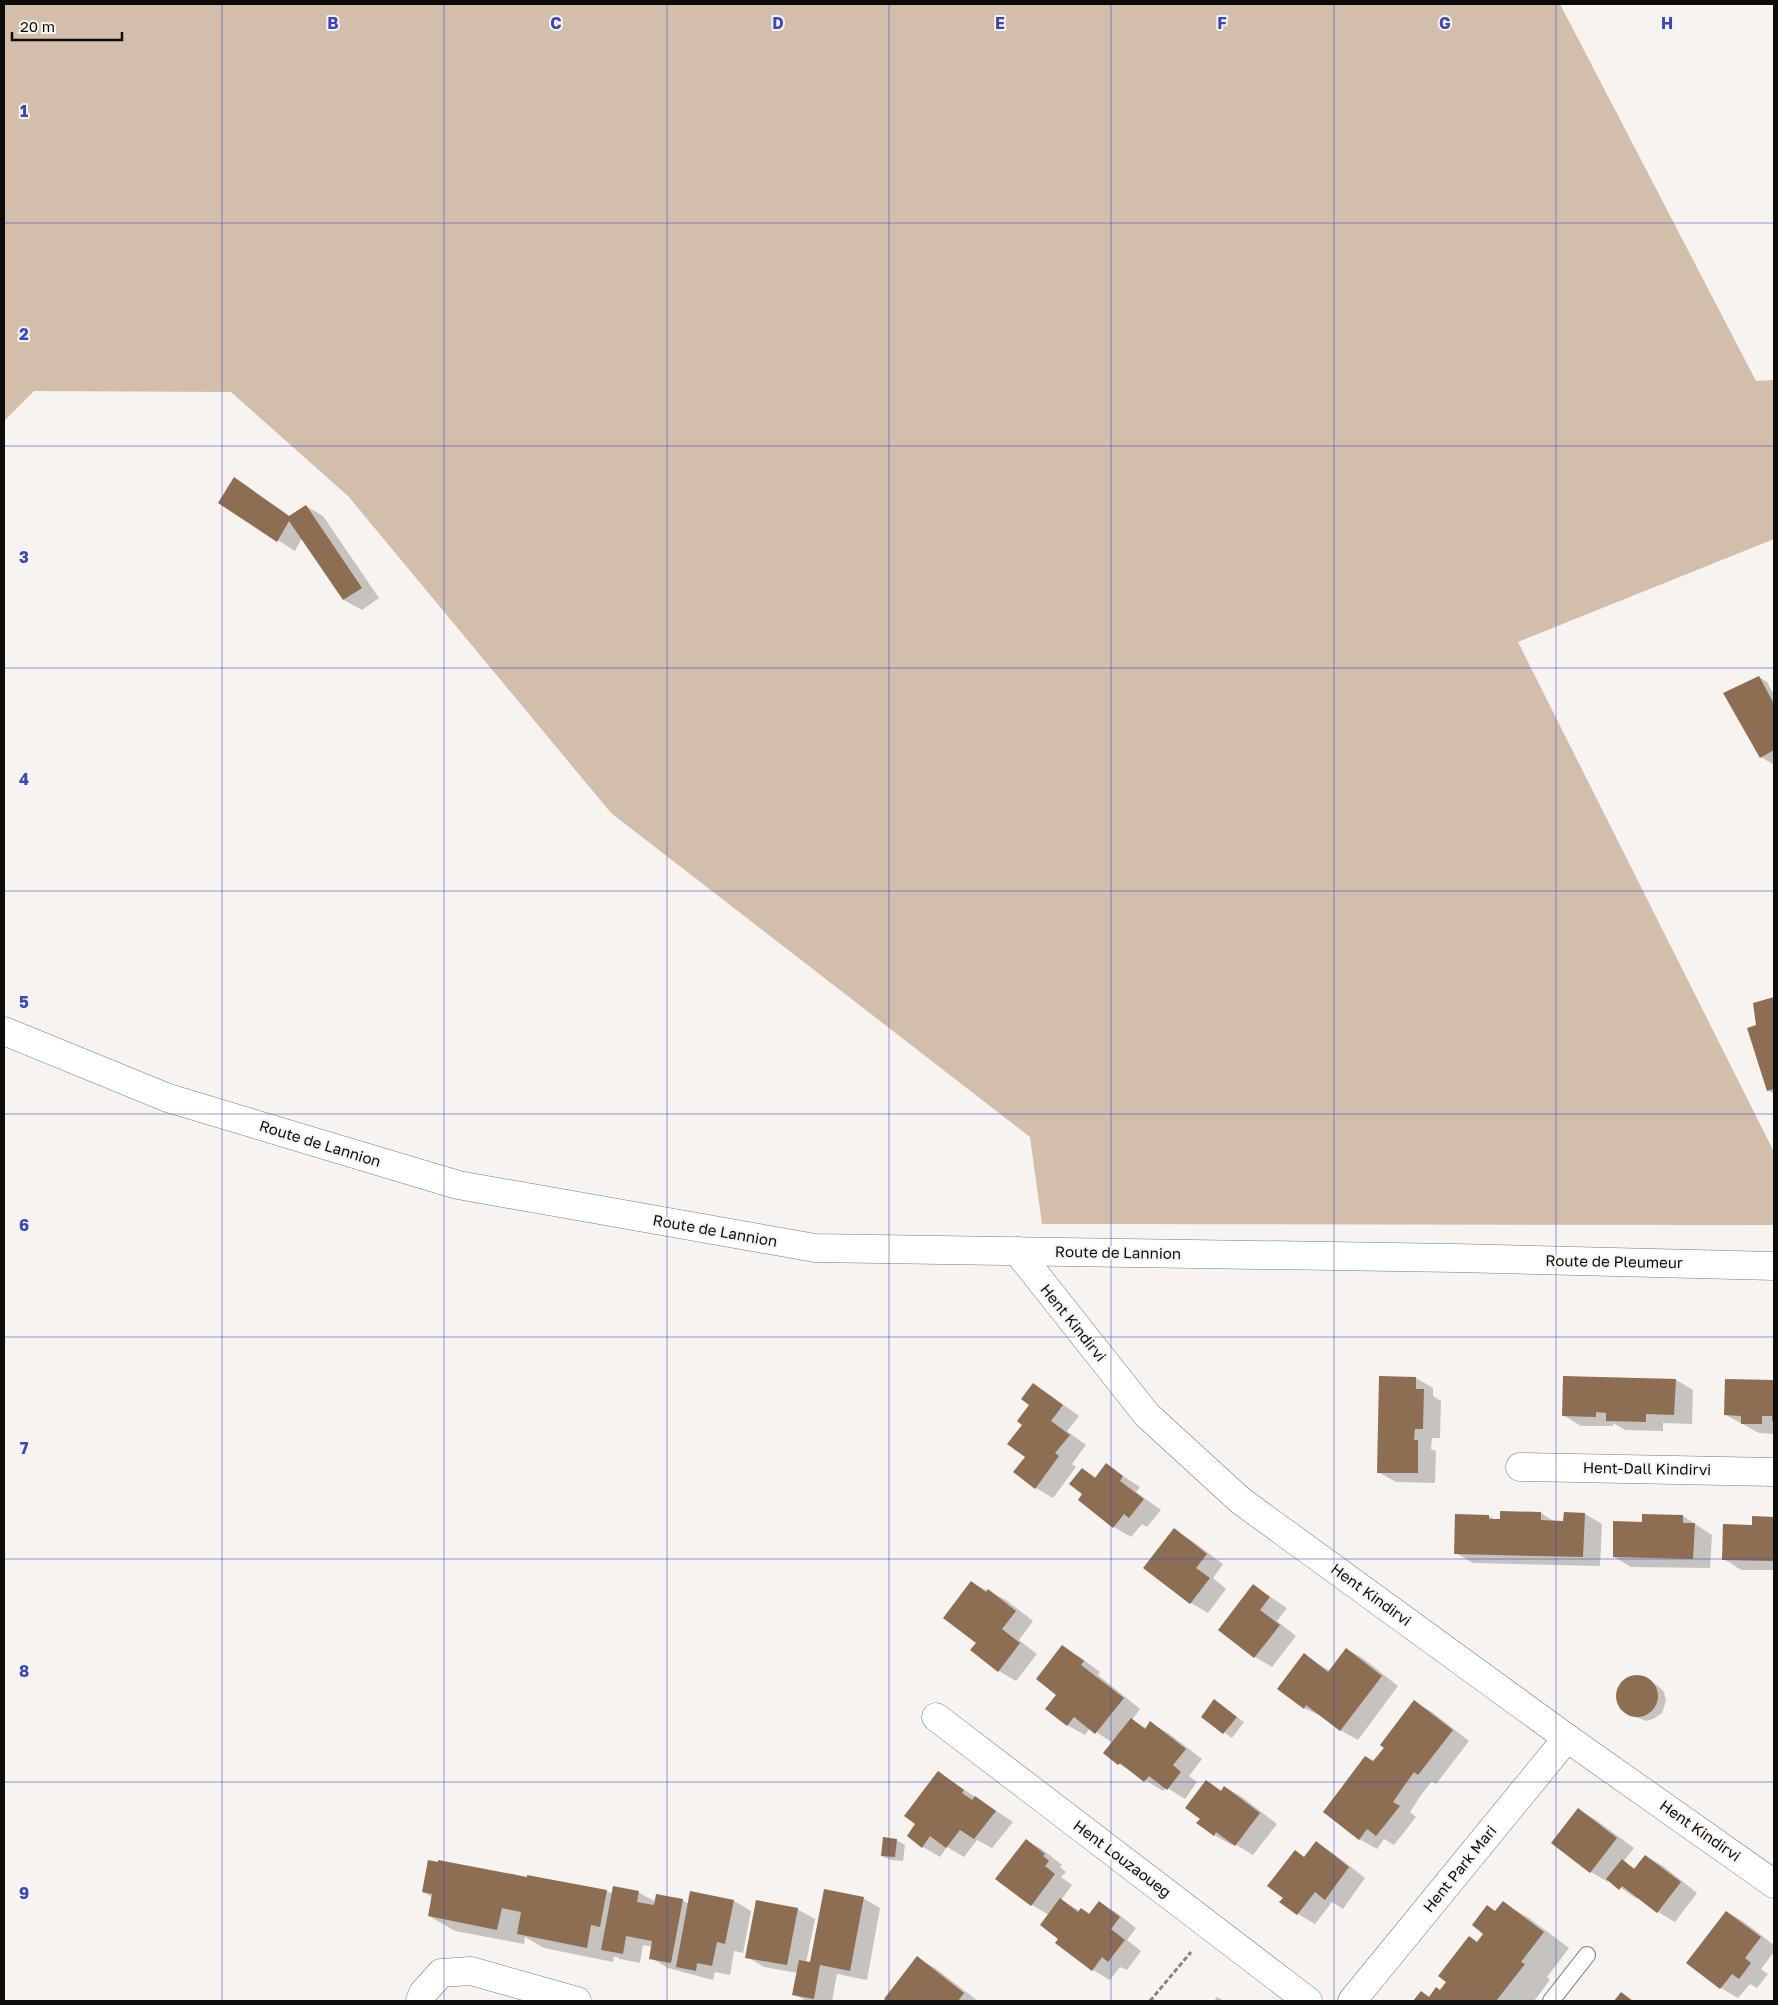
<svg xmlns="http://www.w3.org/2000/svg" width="1778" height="2005" viewBox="0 0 1778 2005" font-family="'Golos Text',sans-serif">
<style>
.green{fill:#d3beac}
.shadow{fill:#0003}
.building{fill:#8d6e52}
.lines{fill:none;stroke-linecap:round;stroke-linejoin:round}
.lane-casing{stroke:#7d7a77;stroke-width:18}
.street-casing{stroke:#7d7a77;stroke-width:29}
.secondary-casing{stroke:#7d7a77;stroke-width:29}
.path{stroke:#888583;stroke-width:3;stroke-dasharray:5 2.5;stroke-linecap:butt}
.lane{stroke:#fff;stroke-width:16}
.street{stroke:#fff;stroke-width:28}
.secondary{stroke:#fff;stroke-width:28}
.grid{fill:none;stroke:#3c47bb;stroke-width:1;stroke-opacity:0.55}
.labels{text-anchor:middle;stroke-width:4;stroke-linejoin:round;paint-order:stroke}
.street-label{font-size:15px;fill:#0e0c0b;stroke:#f7f3f0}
.grid-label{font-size:16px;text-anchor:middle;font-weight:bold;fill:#3c47bb;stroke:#f7f3f0;stroke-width:4;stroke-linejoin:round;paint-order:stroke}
</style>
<rect width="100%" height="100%" fill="#f7f3f0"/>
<path class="green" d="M4 4H1560L1756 381 1774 380V539L1518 642 1774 1152V1225L1042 1224 1030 1137 611 813 348 496 231 392 34 391 4 421Z"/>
<g class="shadow">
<path d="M234 479 291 517 306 506 323 516 379 598 362 610 344 600 302 538 295 551 220 503Z"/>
<path d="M1759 677 1767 682 1774 695V765L1761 757Z"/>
<path d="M1774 998V1094L1768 1090 1754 1004Z"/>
<path d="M1416 1378 1433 1388V1396L1441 1401 1440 1438H1432L1431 1449 1436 1451 1435 1483 1396 1482 1378 1472Z"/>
<path d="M1676 1380 1693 1390 1692 1424 1663 1423V1431L1625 1430 1613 1423V1426H1581L1563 1415Z"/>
<path d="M1726 1381 1774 1382V1434L1759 1433 1726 1415Z"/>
<path d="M1033 1385 1050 1395 1079 1416 1067 1431 1086 1445 1072 1464 1076 1467 1053 1498 1036 1488 1027 1457 1023 1425 1031 1405Z"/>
<path d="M1106 1465 1140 1487 1136 1492 1161 1510 1147 1527 1142 1524 1131 1537 1114 1527 1079 1500 1084 1494 1082 1469 1097 1478Z"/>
<path d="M1541 1513 1555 1522H1564L1585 1514 1602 1524 1600 1566 1473 1563 1456 1553 1489 1516 1496 1520Z"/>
<path d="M1683 1516 1712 1535 1710 1568 1631 1567 1614 1557 1643 1523Z"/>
<path d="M1753 1517 1774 1518V1570H1741L1724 1559 1753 1526Z"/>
<path d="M1174 1530 1191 1540 1223 1564 1213 1578 1226 1589 1208 1613 1191 1603Z"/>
<path d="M972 1583 1006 1600 1033 1621 1019 1640 1037 1654 1016 1681 999 1671 972 1650 977 1643Z"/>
<path d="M1254 1586 1287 1608 1277 1621 1296 1636 1272 1667 1255 1657 1220 1630Z"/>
<path d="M1062 1647 1080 1657 1100 1672 1098 1675 1140 1709 1132 1720 1146 1728 1150 1723 1168 1733 1202 1759 1189 1776 1197 1782 1185 1799 1166 1787 1163 1791 1119 1764 1113 1743 1090 1728 1085 1735 1067 1725 1058 1695Z"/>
<path d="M1347 1649 1364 1659 1398 1686 1358 1740 1340 1730 1323 1717 1304 1708V1655L1330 1671Z"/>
<path d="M1633 1676H1641L1649 1680 1658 1686 1664 1692 1666 1701 1662 1713 1655 1718 1647 1721 1635 1717 1620 1706 1617 1699 1620 1686 1625 1680Z"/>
<path d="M1215 1701 1244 1722 1232 1738 1203 1717Z"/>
<path d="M1415 1702 1432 1712 1469 1741 1436 1784 1432 1781 1421 1795 1410 1812 1416 1817 1394 1845 1384 1839 1377 1849 1359 1839 1374 1762Z"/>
<path d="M939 1773 1013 1822 992 1848 977 1840 964 1857 947 1847 940 1857 923 1847 916 1824Z"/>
<path d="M1207 1782 1222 1791 1225 1787 1242 1797 1277 1824 1253 1855 1233 1843 1232 1845 1214 1835Z"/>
<path d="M1579 1810 1596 1820 1634 1848 1623 1862 1636 1869 1646 1856 1663 1866 1697 1893 1675 1922 1658 1912 1638 1897 1637 1899 1609 1880 1608 1882 1591 1872Z"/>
<path d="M896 1840 905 1845 903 1861 891 1860 882 1856Z"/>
<path d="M1026 1840 1043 1850 1062 1865 1060 1867 1066 1872 1061 1877 1072 1885 1061 1900 1080 1911 1082 1909 1090 1914 1100 1903 1117 1913 1136 1928 1127 1940 1141 1951 1127 1970 1120 1967 1110 1980 1093 1970 1057 1943 1060 1938 1049 1915 1032 1905 997 1878Z"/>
<path d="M1316 1843 1333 1853 1365 1878 1343 1909 1332 1902 1315 1924 1298 1914 1305 1857Z"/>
<path d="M528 1879 606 1891 613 1894 638 1892 656 1902 682 1900 689 1904 734 1901 751 1911 743 1953 734 1951 730 1975 715 1972 713 1980 668 1968 651 1958 653 1947 643 1945 640 1963 620 1959 614 1956 613 1962 544 1948 525 1937 524 1944 455 1931 429 1916 432 1897 423 1892Z"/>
<path d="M863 1898 880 1908 867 1980 837 1974 832 2001H806L794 1994 798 1973 764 1967 747 1957 797 1909 815 1919 806 1963 811 1964Z"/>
<path d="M1503 1903 1529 1918 1569 1948 1547 1977 1550 1980 1534 2001H1415L1422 1993 1429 1997 1440 1991 1485 1933 1496 1912Z"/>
<path d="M1727 1912 1744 1922 1774 1945V1952L1761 1969 1768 1974 1757 1988 1750 1984 1738 1998 1721 1988Z"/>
<path d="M917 1958 935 1968 978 2001H889L886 1998Z"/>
<path d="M1217 1997 1224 2001H1214Z"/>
</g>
<g class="building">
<path d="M234 477 289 516 306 505 362 588 343 600 289 521 277 542 218 503Z"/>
<path d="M1759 676 1774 704V750L1760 758 1723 693Z"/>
<path d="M1774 997V1089L1767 1091 1747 1028 1756 1025 1753 1003Z"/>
<path d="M1379 1376 1416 1377V1389H1424L1423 1429H1415L1414 1440H1418V1473H1377Z"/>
<path d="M1563 1376 1676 1379 1674 1415 1646 1414V1422L1606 1421V1413L1596 1412V1417L1562 1416Z"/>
<path d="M1725 1379 1774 1380V1421H1772V1416H1762V1424H1741V1416L1724 1415Z"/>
<path d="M1033 1383 1063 1405 1051 1421 1070 1435 1055 1453 1059 1456 1035 1489 1013 1472 1025 1457 1007 1444 1022 1425 1017 1421 1029 1405 1021 1399Z"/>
<path d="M1106 1463 1123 1476 1120 1481 1144 1499 1129 1518 1124 1514 1113 1528 1078 1500 1082 1494 1069 1484 1082 1468 1095 1478Z"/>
<path d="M1500 1511 1541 1512V1520L1563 1521 1564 1512 1585 1513 1583 1557 1454 1554 1455 1514 1489 1515V1519H1500Z"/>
<path d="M1642 1514 1683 1515V1523H1695L1693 1559 1613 1557V1521L1642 1522Z"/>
<path d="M1752 1516 1774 1517V1561L1722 1560 1723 1524 1752 1525Z"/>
<path d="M1174 1528 1207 1554 1196 1568 1210 1578 1190 1604 1143 1568Z"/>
<path d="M971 1581 986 1592 988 1589 1016 1611 1002 1629 1020 1643 998 1672 970 1650 976 1643 943 1618Z"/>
<path d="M1253 1584 1270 1597 1260 1610 1280 1625 1254 1658 1218 1630Z"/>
<path d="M1062 1645 1084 1661 1081 1665 1124 1698 1095 1734 1074 1717 1067 1726 1045 1709 1056 1695 1036 1679Z"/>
<path d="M1346 1648 1382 1676 1340 1731 1306 1705 1304 1709 1277 1689 1304 1653 1328 1672Z"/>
<circle cx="1637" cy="1696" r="21"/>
<path d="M1214 1699 1237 1717 1223 1734 1201 1717Z"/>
<path d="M1414 1700 1453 1730 1418 1775 1414 1772 1404 1786 1393 1802 1400 1806 1376 1836 1367 1829 1359 1840 1323 1812 1365 1756 1373 1761 1384 1748 1380 1745Z"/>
<path d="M1131 1718 1145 1729 1150 1721 1186 1749 1173 1765 1181 1772 1167 1790 1149 1776 1144 1782 1120 1763 1118 1765 1103 1753Z"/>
<path d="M938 1771 964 1790 962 1793 972 1800 975 1796 996 1811 974 1839 960 1830 946 1848 930 1836 922 1848 907 1836 915 1824 904 1816Z"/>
<path d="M1206 1780 1221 1791 1224 1786 1260 1813 1235 1846 1216 1832 1214 1836 1196 1823 1200 1819 1185 1808Z"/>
<path d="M1578 1808 1617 1838 1590 1873 1551 1843Z"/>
<path d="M883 1837 897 1839 895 1857 881 1856Z"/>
<path d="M1026 1839 1045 1854 1043 1856 1049 1861 1045 1866 1055 1874 1031 1906 995 1879Z"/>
<path d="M1316 1841 1349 1867 1325 1900 1315 1892 1297 1915 1279 1902 1283 1898 1267 1886 1295 1850 1304 1857Z"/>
<path d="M1645 1855 1681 1882 1657 1913 1622 1886 1619 1890 1606 1879 1622 1859 1634 1869Z"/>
<path d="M428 1860 438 1862V1860L527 1877V1875L607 1890 600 1927 591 1925 587 1948 517 1934 521 1912 502 1908 497 1930 428 1916 432 1894 422 1892Z"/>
<path d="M613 1886 639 1891 637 1902 654 1905 656 1894 683 1899 671 1963 649 1959 652 1941 626 1936 623 1954 601 1950Z"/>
<path d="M824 1889 864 1897 850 1971 820 1965 814 1999 792 1995 799 1960 810 1962Z"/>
<path d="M690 1891 734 1900 725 1944 717 1942 712 1966 697 1963 696 1971 676 1967Z"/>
<path d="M1060 1898 1078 1912 1081 1908 1089 1914 1099 1901 1120 1917 1111 1929 1125 1940 1108 1962 1102 1957 1092 1971 1055 1943 1058 1939 1040 1925Z"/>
<path d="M756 1900 798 1908 787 1965 745 1958Z"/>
<path d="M1503 1901 1544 1932 1521 1962 1525 1964 1496 2001H1413L1421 1991 1429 1997 1436 1987 1440 1990 1446 1982 1438 1976 1469 1936 1477 1942 1483 1934 1472 1925 1487 1905 1495 1911Z"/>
<path d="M1726 1911 1761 1937 1745 1958 1751 1963 1739 1979 1732 1974 1720 1989 1686 1963Z"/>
<path d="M917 1956 964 1993 958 2001H887L884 1999Z"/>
<path d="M1621 1992 1633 2001H1614Z"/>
</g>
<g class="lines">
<defs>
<path id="lane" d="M1551 2001 1587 1955"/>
<g id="street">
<path d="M1017 1251 1147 1415 1241 1501 1567 1738 1774 1884"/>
<path d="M1520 1467 1774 1472"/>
<path d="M936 1717 1308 2001"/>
<path d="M420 2001 423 1993 441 1973 471 1971 577 2001"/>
<path d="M1352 2001 1567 1738"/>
</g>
<path id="secondary" d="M4 1031 168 1098 458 1185 815 1248 1455 1258 1774 1266"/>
</defs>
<use href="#lane" class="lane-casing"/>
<use href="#street" class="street-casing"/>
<use href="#secondary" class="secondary-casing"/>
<path class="path" d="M1150 2001 1191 1952"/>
<use href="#lane" class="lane"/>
<use href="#street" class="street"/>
<use href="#secondary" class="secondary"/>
</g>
<path class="grid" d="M222 4V2001M444 4V2001M667 4V2001M889 4V2001M1111 4V2001M1334 4V2001M1556 4V2001M4 223H1774M4 446H1774M4 668H1774M4 891H1774M4 1114H1774M4 1337H1774M4 1559H1774M4 1782H1774"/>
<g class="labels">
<g class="street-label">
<text transform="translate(320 1144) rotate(17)" y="5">Route de Lannion</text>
<text transform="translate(715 1231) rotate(10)" y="5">Route de Lannion</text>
<text transform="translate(1118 1253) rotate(1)" y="5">Route de Lannion</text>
<text transform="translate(1614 1262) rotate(1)" y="5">Route de Pleumeur</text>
<text transform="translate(1073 1323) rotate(51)" y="5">Hent Kindirvi</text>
<text transform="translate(1647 1469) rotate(1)" y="5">Hent-Dall Kindirvi</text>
<text transform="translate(1371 1595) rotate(36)" y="5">Hent Kindirvi</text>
<text transform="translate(1700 1831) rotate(35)" y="5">Hent Kindirvi</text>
<text transform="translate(1122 1859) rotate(37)" y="5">Hent Louzaoueg</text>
<text transform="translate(1460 1869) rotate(-51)" y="5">Hent Park Mari</text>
</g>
</g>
<g class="grid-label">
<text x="333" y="29">B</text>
<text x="556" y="29">C</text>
<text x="778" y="29">D</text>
<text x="1000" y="29">E</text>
<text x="1222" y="29">F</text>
<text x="1445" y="29">G</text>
<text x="1667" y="29">H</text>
<text x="24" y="117">1</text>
<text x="24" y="340">2</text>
<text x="24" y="563">3</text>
<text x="24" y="785">4</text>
<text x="24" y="1008">5</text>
<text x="24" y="1231">6</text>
<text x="24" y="1454">7</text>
<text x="24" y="1677">8</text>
<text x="24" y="1899">9</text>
</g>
<rect width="1778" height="2005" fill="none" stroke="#0e0c0b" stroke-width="10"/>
<path d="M12 32v8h110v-8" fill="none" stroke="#0e0c0b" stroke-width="2.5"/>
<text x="20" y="32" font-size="15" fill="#0e0c0b" stroke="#f7f3f0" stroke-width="4" paint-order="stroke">20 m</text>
</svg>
